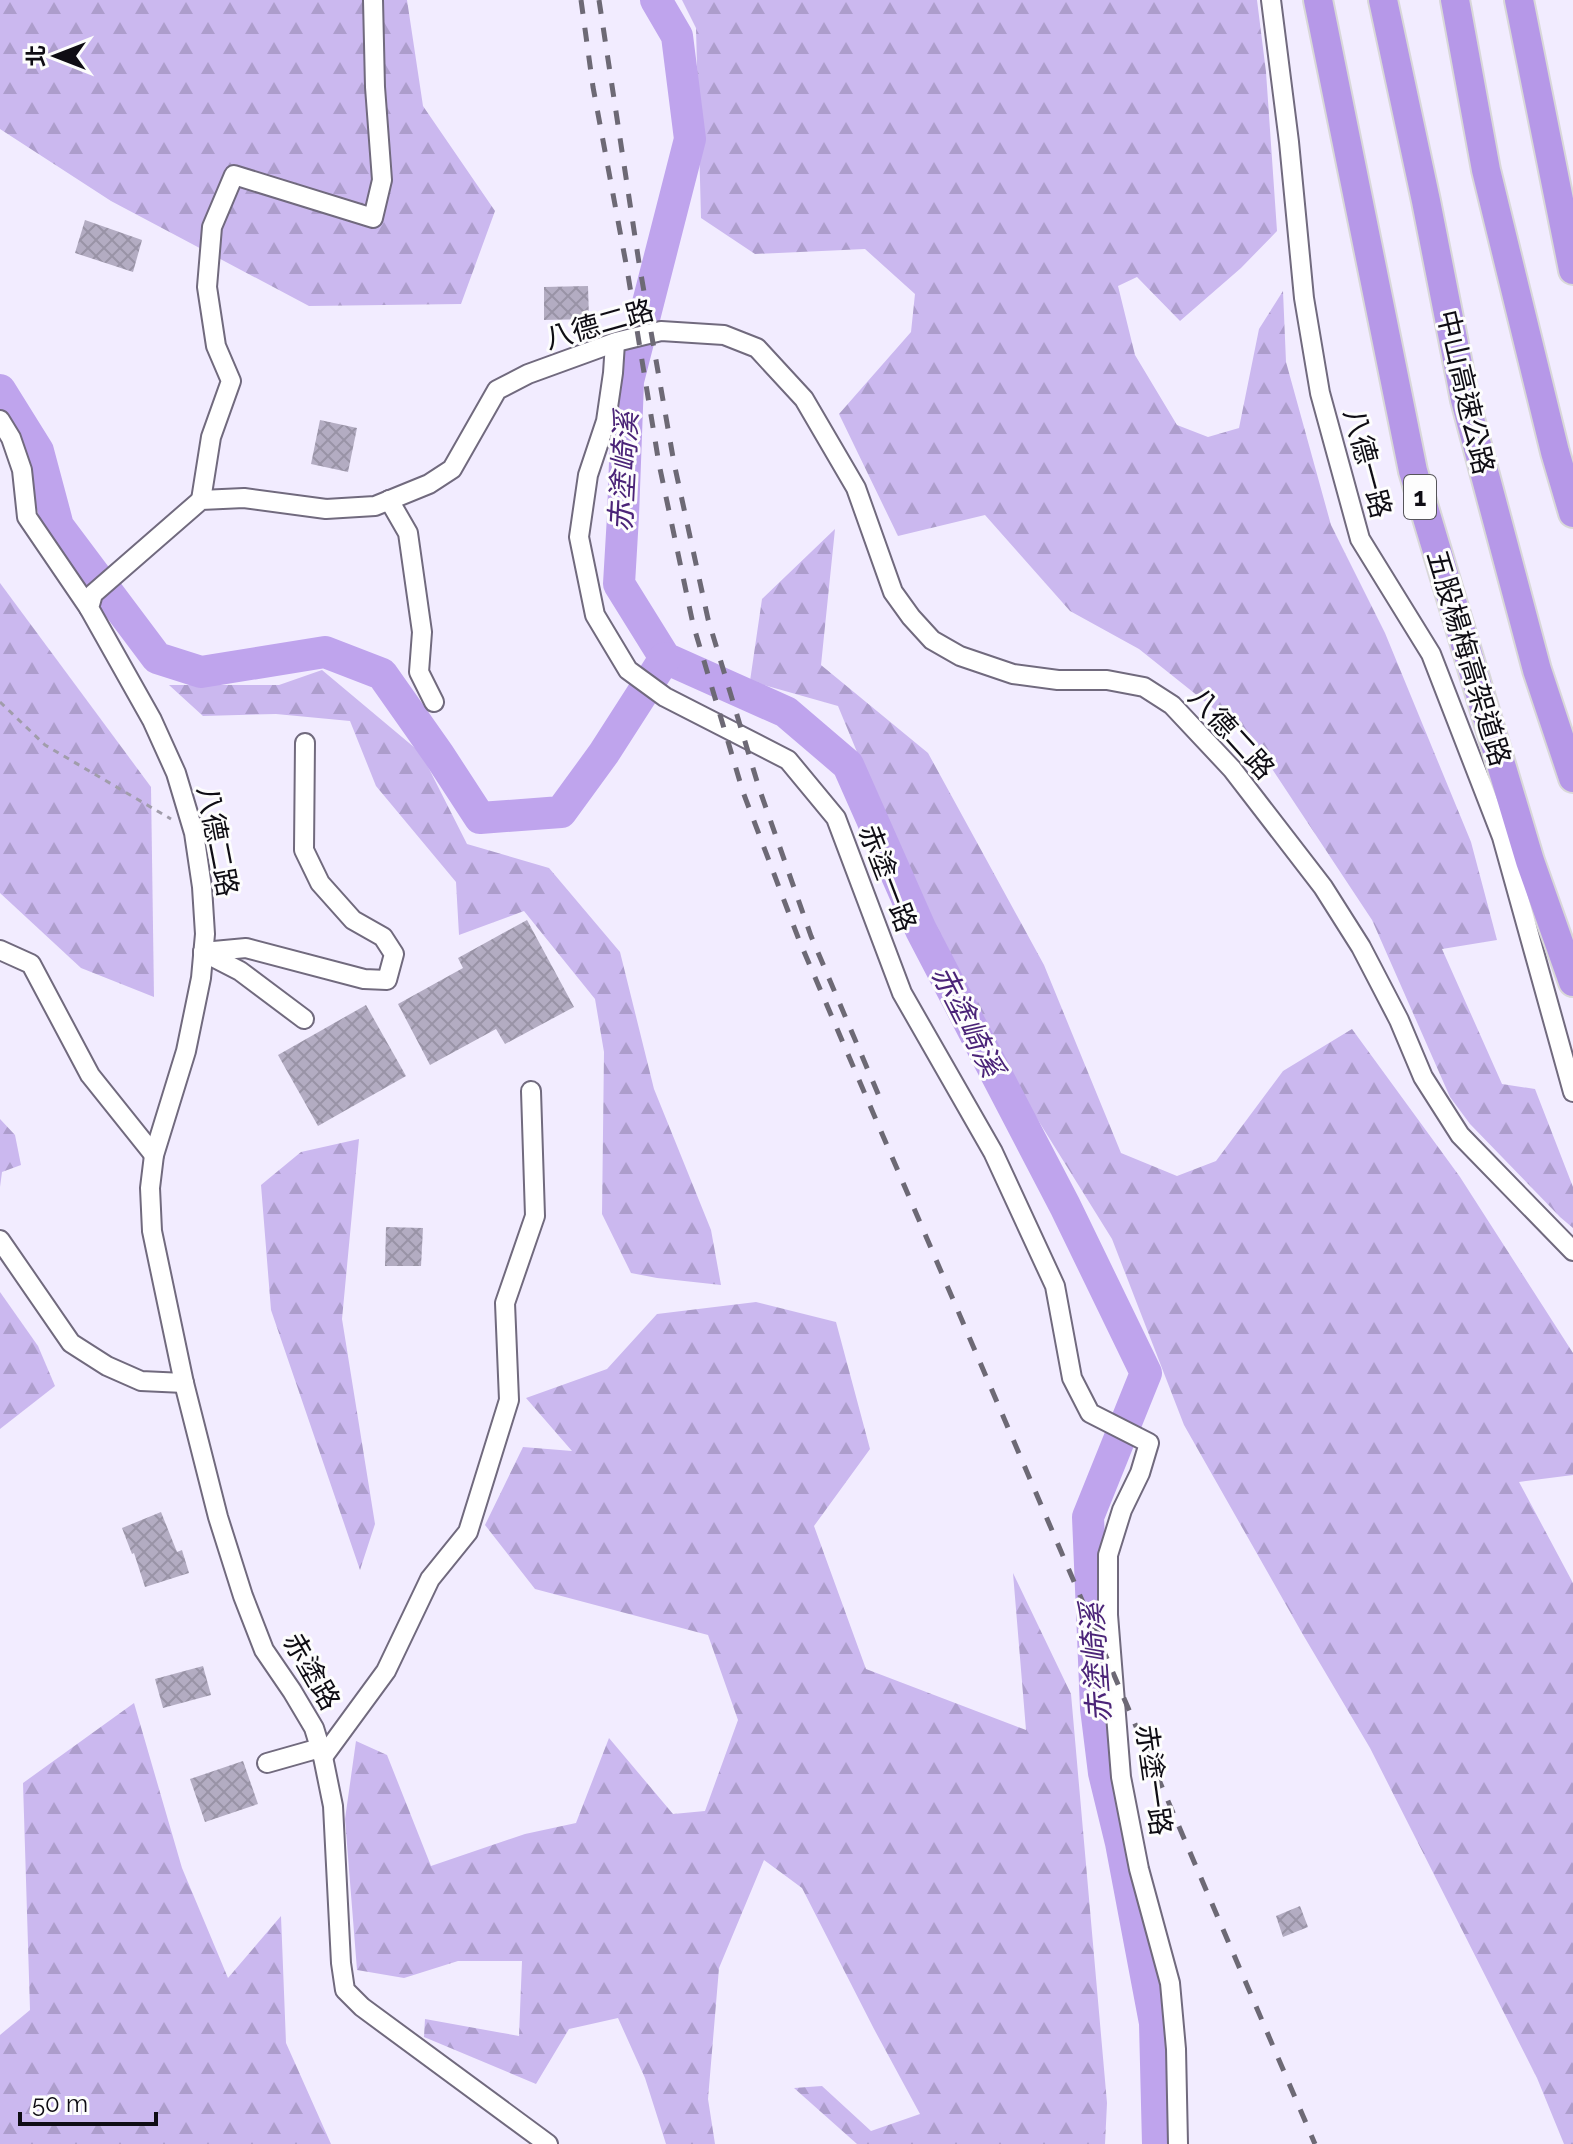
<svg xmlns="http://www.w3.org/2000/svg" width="1573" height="2144" viewBox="0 0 1573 2144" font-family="Raleway,'Noto Sans TC',sans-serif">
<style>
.forest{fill:url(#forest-firs)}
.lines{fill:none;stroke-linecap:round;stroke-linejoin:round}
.river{stroke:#bfa4ed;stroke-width:32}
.building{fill:url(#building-cross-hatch)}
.minor-casing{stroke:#716a7e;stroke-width:22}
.highway-casing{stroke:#d9d8d9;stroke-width:32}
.path{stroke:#a19dab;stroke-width:3;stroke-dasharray:6 6;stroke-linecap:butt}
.minor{stroke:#fff;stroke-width:18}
.highway{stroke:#b698e8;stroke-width:28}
.rail{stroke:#6d6975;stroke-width:5;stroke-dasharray:14 14;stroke-linecap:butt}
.labels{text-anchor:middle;stroke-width:6;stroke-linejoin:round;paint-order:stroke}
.shield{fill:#fdfdfd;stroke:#56555a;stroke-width:2}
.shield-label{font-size:26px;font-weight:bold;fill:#0f0d14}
.street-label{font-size:28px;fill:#0f0d14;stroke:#fdfdfd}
.water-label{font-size:30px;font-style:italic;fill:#4b2478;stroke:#fdfdfd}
</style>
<defs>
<pattern id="forest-firs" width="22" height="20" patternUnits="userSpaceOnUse" patternTransform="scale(2)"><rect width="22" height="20" fill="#cbb8ef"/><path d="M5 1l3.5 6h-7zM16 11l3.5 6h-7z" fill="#ad9dcc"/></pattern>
<pattern id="building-cross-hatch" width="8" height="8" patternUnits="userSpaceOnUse" patternTransform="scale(2)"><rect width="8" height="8" fill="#b3acc2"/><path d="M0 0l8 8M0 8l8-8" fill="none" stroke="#9993a6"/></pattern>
</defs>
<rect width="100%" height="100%" fill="#f2ecff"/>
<g class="forest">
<path d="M0 0H407L423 106 495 211 461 304 309 306 111 201 0 129Z"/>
<path d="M682 0H1257L1266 72 1277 231 1241 268 1180 321 1137 277 1118 286 1135 355 1177 425 1208 437 1239 428 1259 329 1283 291 1286 362 1331 525 1385 633 1471 842 1497 940 1442 949 1502 1084 1535 1089 1573 1187V1228L1560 1217 1470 1124 1450 1097 1372 920 1253 740 1139 649 1070 611 985 515 898 536 839 414 911 332 915 294 865 249 755 254 701 218 696 28Z"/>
<path d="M835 529 821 665 928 753 1044 965 1121 1153 1177 1176 1216 1161 1283 1071 1352 1029 1460 1177 1573 1353V1475L1519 1482 1573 1583V2144H1564L1537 2078 1370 1748 1302 1633 1184 1425 1112 1239 952 982 838 706 750 681 762 599Z"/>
<path d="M0 583 151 787 154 997 81 968 0 893Z"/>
<path d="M322 670 421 753 467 844 549 868 620 952 654 1089 711 1230 721 1285 657 1278 631 1273 602 1214 604 1052 595 999 524 911 459 935 456 882 376 786 350 721 276 714 203 716 169 685H279Z"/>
<path d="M0 1119 15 1135 21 1165 2 1172 0 1187Z"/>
<path d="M359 1139 342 1319 375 1524 360 1570 271 1310 261 1185 301 1152Z"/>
<path d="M0 1292 38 1346 55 1386 0 1429Z"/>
<path d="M756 1302 836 1322 870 1449 814 1526 866 1669 1026 1730 1013 1573 1071 1694 1107 2103 1105 2144H857L794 2088 822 2086 871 2131 920 2114 874 2029 802 1888 764 1860 719 1968 708 2099 715 2144H666L645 2078 618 2018 569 2029 536 2084 424 2037 425 2019 519 2036 522 1961H458L404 1978 357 1970 345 1819 356 1741 387 1755 431 1866 525 1834 576 1823 609 1738 673 1814 705 1811 738 1720 708 1635 535 1589 485 1525 523 1447 572 1451 526 1398 607 1369 657 1314Z"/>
<path d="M134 1703 182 1868 228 1978 281 1916 286 2043 331 2144H0V2035L30 2010 23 1783Z"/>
</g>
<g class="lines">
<g class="river">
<path d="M656 0 677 36 690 139 628 381 623 516 619 584 665 658 786 712 848 765 921 930 1065 1206 1146 1373 1088 1517 1096 1708 1104 1773 1121 1843 1155 2023 1158 2144"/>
<path d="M0 390 38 451 58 526 157 658 201 672 325 652 382 674 439 755 480 818 561 812 604 753 665 658"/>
</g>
</g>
<g class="building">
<path d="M85 220 142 240 133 272 75 253Z"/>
<path d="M588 286 589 319 544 320V287Z"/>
<path d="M320 420 357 428 348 472 311 464Z"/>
<path d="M527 920 574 1007 505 1044 496 1029 430 1065 398 1004 463 968 458 958Z"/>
<path d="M366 1005 406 1076 318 1126 278 1055Z"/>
<path d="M386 1227 423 1228 421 1266H385Z"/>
<path d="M161 1512 177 1552 182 1550 189 1573 145 1587 134 1553 132 1554 122 1528Z"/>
<path d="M203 1666 211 1695 163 1708 155 1679Z"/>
<path d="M243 1761 258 1804 205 1822 190 1779Z"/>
<path d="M1300 1906 1308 1927 1283 1937 1276 1916Z"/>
</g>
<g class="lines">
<defs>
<g id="minor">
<path d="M1271 0 1289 142 1304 298 1320 393 1360 539 1431 654 1502 837 1573 1092"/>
<path d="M615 343 613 373 606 421 588 475 579 537 595 615 628 670 665 697 788 760 836 818 902 993 993 1152 1055 1286 1072 1378 1090 1413 1149 1443 1140 1473 1122 1510 1108 1555V1615L1121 1777 1139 1869 1170 1983 1176 2049 1178 2144"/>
<path d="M0 420 11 438 22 470 27 517 89 608"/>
<path d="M201 500 211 437 231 381 216 346 207 287 212 227 234 175 373 218 382 180 375 87 373 0"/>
<path d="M389 500 408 533 422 632 419 672 434 702"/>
<path d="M0 950 31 964 90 1075 154 1155"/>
<path d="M203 952 246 948 364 979 387 980 394 954 383 937 353 920 320 883 304 850 305 743"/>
<path d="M203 952 240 971 304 1019"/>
<path d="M0 1240 71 1343 107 1366 141 1381 184 1383"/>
<path d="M323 1757 386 1671 430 1579 468 1532 509 1400 505 1303 535 1216 531 1091"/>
<path d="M267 1763 320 1748"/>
<path d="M548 2144 362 2007 345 1990 341 1963 333 1806 323 1757 314 1728 292 1691 264 1650 243 1596 218 1517 184 1383 152 1231 150 1188 154 1155 186 1051 201 978 205 934 202 887 194 833 176 773 152 720 89 608 93 594 201 500 244 498 326 509 375 506 429 484 452 469 497 390 528 374 616 342 661 331 724 335 757 348 804 399 856 488 893 592 911 617 932 640 960 656 1013 674 1058 680H1107L1144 687 1172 705 1232 769 1323 887 1361 947 1399 1020 1423 1077 1460 1135 1573 1251"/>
</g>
<g id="highway">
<path d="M1318 0 1413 471 1530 861 1573 982"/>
<path d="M1383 0 1426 201 1465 400 1537 670 1573 778"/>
<path d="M1455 0 1486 170 1555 452 1573 513"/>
<path d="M1519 0 1573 270"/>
</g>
</defs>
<use href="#minor" class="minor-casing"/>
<use href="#highway" class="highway-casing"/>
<path class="path" d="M0 702 45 745 171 819"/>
<use href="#minor" class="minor"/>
<use href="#highway" class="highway"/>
<g class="rail">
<path d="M581 0 593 87 627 269 659 464 693 624 743 792 799 940 1315 2144"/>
<path d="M599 0 639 263 674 463 708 619 759 788 811 936 879 1096"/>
</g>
</g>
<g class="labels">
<rect class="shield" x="1404" y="475" width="32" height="44" rx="6"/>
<g class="shield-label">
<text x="1420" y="506">1</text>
</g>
<g class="street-label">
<text transform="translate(599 324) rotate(-16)" y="10">八德二路</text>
<text transform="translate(1466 392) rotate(77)" y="10">中山高速公路</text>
<text transform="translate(1368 463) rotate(75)" y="10">八德一路</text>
<text transform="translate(1469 658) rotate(73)" y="10">五股楊梅高架道路</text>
<text transform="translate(1232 733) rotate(48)" y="10">八德二路</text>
<text transform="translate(218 841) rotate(79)" y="10">八德二路</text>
<text transform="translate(888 878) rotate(69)" y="10">赤塗一路</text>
<text transform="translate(312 1671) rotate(60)" y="10">赤塗路</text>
<text transform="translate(1154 1780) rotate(82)" y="10">赤塗一路</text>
</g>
<g class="water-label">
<text transform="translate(624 472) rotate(-87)" y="10">赤塗崎溪</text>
<text transform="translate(967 1021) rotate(63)" y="10">赤塗崎溪</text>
<text transform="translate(1096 1663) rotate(-94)" y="10">赤塗崎溪</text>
</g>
</g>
<g transform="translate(56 56) rotate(270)" stroke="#fdfdfd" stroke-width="6" paint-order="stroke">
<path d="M0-6L14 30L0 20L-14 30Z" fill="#0f0d14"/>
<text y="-12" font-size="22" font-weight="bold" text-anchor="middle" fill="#0f0d14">北</text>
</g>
<path d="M20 2112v12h136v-12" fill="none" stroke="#0f0d14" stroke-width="4"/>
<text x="32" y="2112" font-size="24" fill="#0f0d14" stroke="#fdfdfd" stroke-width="6" paint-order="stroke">50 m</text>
</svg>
